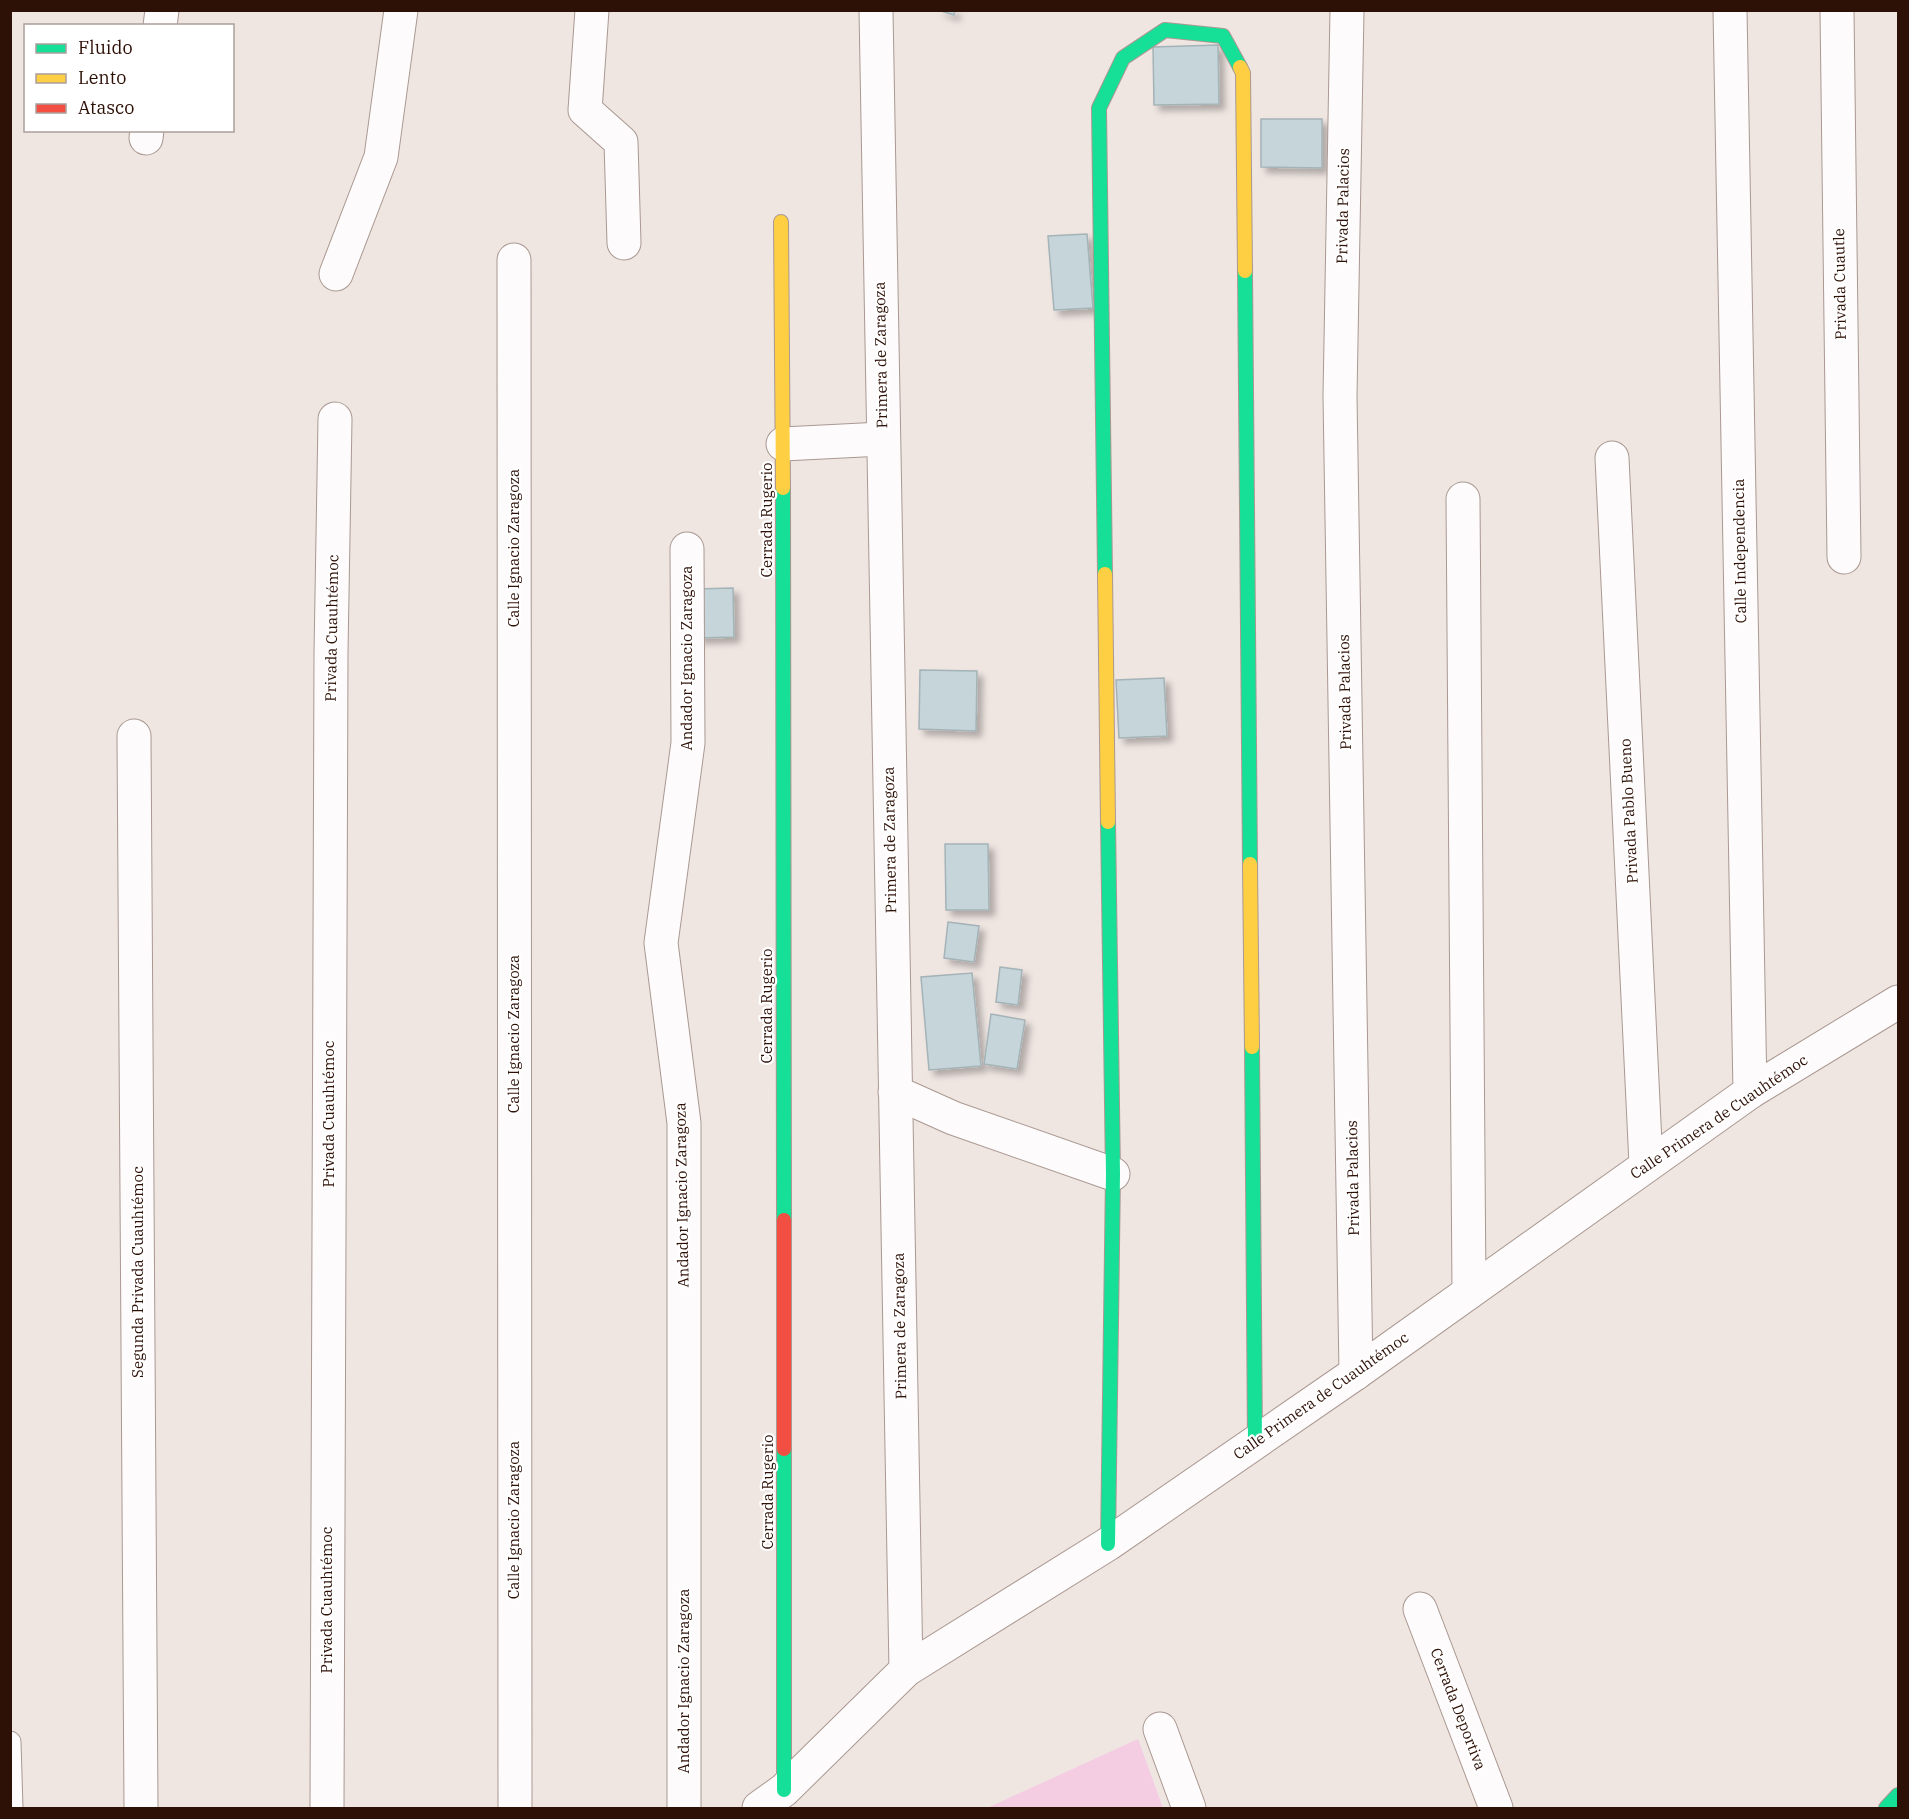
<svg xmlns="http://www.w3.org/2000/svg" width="1909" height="1819" viewBox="0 0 1909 1819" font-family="'IBM Plex Serif',serif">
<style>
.green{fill:#f5cde3}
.building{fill:#c6d5d9;stroke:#a4b3b7;stroke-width:1.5;filter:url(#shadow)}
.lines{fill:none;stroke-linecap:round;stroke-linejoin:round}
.lane-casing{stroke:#aa9891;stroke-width:23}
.street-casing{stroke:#aa9891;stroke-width:35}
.fast-casing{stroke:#aa9891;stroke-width:16}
.slow-casing{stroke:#aa9891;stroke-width:16}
.jam-casing{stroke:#aa9891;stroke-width:16}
.lane{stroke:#fdfbfb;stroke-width:21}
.street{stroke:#fdfbfb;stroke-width:33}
.fast{stroke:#16e098;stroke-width:14}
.slow{stroke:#ffcf43;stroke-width:14}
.jam{stroke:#f24e42;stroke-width:14}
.labels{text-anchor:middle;stroke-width:4.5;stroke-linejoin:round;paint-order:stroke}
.street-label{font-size:15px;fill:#2d1006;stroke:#fff}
</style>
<defs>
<filter id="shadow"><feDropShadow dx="5.5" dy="5.5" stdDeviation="3" flood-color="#0004"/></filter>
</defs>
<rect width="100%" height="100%" fill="#efe6e2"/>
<path class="green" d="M1138 1739 1163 1808H987Z"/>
<g class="building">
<path d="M938 10H955L954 15Z"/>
<path d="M1218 45 1219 104 1154 105 1153 47Z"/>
<path d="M1261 119H1322V168L1261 167Z"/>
<path d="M1087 234 1093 308 1054 310 1048 236Z"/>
<path d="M733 588 734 637 697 638 695 589Z"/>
<path d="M920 670 977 671 976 731 919 729Z"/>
<path d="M1164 678 1167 736 1119 738 1116 680Z"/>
<path d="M945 844H988L989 910H946Z"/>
<path d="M948 922 979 926 974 962 944 958Z"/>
<path d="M1000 967 1022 970 1018 1005 996 1002Z"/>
<path d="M972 973 981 1066 929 1070 921 977Z"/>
<path d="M991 1014 1025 1020 1017 1069 984 1064Z"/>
</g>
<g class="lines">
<defs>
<path id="lane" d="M10 1742 12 1808"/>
<g id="street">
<path d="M592 10 585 110 621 142 624 243"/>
<path d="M876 10 906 1670"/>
<path d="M1347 10 1340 396 1356 1373"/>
<path d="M1730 10 1750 1092"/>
<path d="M1837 10 1844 557"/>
<path d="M160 26 162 10"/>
<path d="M146 138 147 130"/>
<path d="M514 260 515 1808"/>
<path d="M336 274 381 157 401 10"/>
<path d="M783 444 882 439"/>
<path d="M1612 458 1646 1164"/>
<path d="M1463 499 1469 1292"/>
<path d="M134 736 141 1808"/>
<path d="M895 1092 953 1118 1113 1174"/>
<path d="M1420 1609 1496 1808"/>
<path d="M1160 1729 1189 1808"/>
<path d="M327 1808 331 653 335 419"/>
<path d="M684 1808V1123L661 943 688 743 687 549"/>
<path d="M759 1808 784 1790 906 1670 1108 1544 1356 1373 1750 1092 1898 1002"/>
</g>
<g id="fast">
<path d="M1245 271 1250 864"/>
<path d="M783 488 784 1220"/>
<path d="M1105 574 1099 108 1123 58 1165 30 1223 36 1240 67"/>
<path d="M1252 1047 1255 1442"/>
<path d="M784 1449V1790"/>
<path d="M1108 1544 1113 1174 1108 822"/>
<path d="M1886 1808 1898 1795"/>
</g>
<g id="slow">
<path d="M1240 67 1243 73 1245 271"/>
<path d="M781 222 783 488"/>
<path d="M1105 574 1108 822"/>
<path d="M1250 864 1252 1047"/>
</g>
<path id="jam" d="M784 1220V1449"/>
</defs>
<use href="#lane" class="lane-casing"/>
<use href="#street" class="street-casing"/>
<use href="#fast" class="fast-casing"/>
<use href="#slow" class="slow-casing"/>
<use href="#jam" class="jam-casing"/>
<use href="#lane" class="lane"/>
<use href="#street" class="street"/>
<use href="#fast" class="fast"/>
<use href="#slow" class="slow"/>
<use href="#jam" class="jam"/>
</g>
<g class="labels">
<g class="street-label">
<text transform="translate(1343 206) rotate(-89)" y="5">Privada Palacios</text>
<text transform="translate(1840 284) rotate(-91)" y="5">Privada Cuautle</text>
<text transform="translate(881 355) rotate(-91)" y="5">Primera de Zaragoza</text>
<text transform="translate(767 520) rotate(-90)" y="5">Cerrada Rugerio</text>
<text transform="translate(514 548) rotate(-90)" y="5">Calle Ignacio Zaragoza</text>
<text transform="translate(1740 551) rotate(-91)" y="5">Calle Independencia</text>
<text transform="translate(332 628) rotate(-89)" y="5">Privada Cuauhtémoc</text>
<text transform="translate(687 658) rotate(-90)" y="5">Andador Ignacio Zaragoza</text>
<text transform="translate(1345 692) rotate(-91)" y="5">Privada Palacios</text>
<text transform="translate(1629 811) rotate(-93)" y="5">Privada Pablo Bueno</text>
<text transform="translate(890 840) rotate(-91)" y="5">Primera de Zaragoza</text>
<text transform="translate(767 1006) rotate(-90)" y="5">Cerrada Rugerio</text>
<text transform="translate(514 1034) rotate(-90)" y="5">Calle Ignacio Zaragoza</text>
<text transform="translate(329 1114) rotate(-90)" y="5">Privada Cuauhtémoc</text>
<text transform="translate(1719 1117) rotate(-34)" y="5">Calle Primera de Cuauhtémoc</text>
<text transform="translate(1353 1178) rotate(-91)" y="5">Privada Palacios</text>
<text transform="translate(682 1195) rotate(-91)" y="5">Andador Ignacio Zaragoza</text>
<text transform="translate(138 1272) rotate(-90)" y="5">Segunda Privada Cuauhtémoc</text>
<text transform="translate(900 1326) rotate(-91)" y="5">Primera de Zaragoza</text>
<text transform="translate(1321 1396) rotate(-35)" y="5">Calle Primera de Cuauhtémoc</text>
<text transform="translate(768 1492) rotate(-90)" y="5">Cerrada Rugerio</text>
<text transform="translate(514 1520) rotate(-90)" y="5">Calle Ignacio Zaragoza</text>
<text transform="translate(327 1600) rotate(-90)" y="5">Privada Cuauhtémoc</text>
<text transform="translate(684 1681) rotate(-90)" y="5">Andador Ignacio Zaragoza</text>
<text transform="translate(1458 1709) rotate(69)" y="5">Cerrada Deportiva</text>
</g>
</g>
<rect width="1909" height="1819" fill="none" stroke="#2d1006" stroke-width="24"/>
<rect x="24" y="24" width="210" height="108" fill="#ffffff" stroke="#ab9f9b" stroke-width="1.5"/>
<rect x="36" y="44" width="30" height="9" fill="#16e098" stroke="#ab9f9b" stroke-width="1.5"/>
<text x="78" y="54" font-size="18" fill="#2d1006">Fluido</text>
<rect x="36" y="74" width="30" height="9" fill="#ffcf43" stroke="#ab9f9b" stroke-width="1.5"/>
<text x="78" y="84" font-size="18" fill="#2d1006">Lento</text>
<rect x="36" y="104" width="30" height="9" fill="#f24e42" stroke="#ab9f9b" stroke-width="1.5"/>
<text x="78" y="114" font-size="18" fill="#2d1006">Atasco</text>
</svg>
